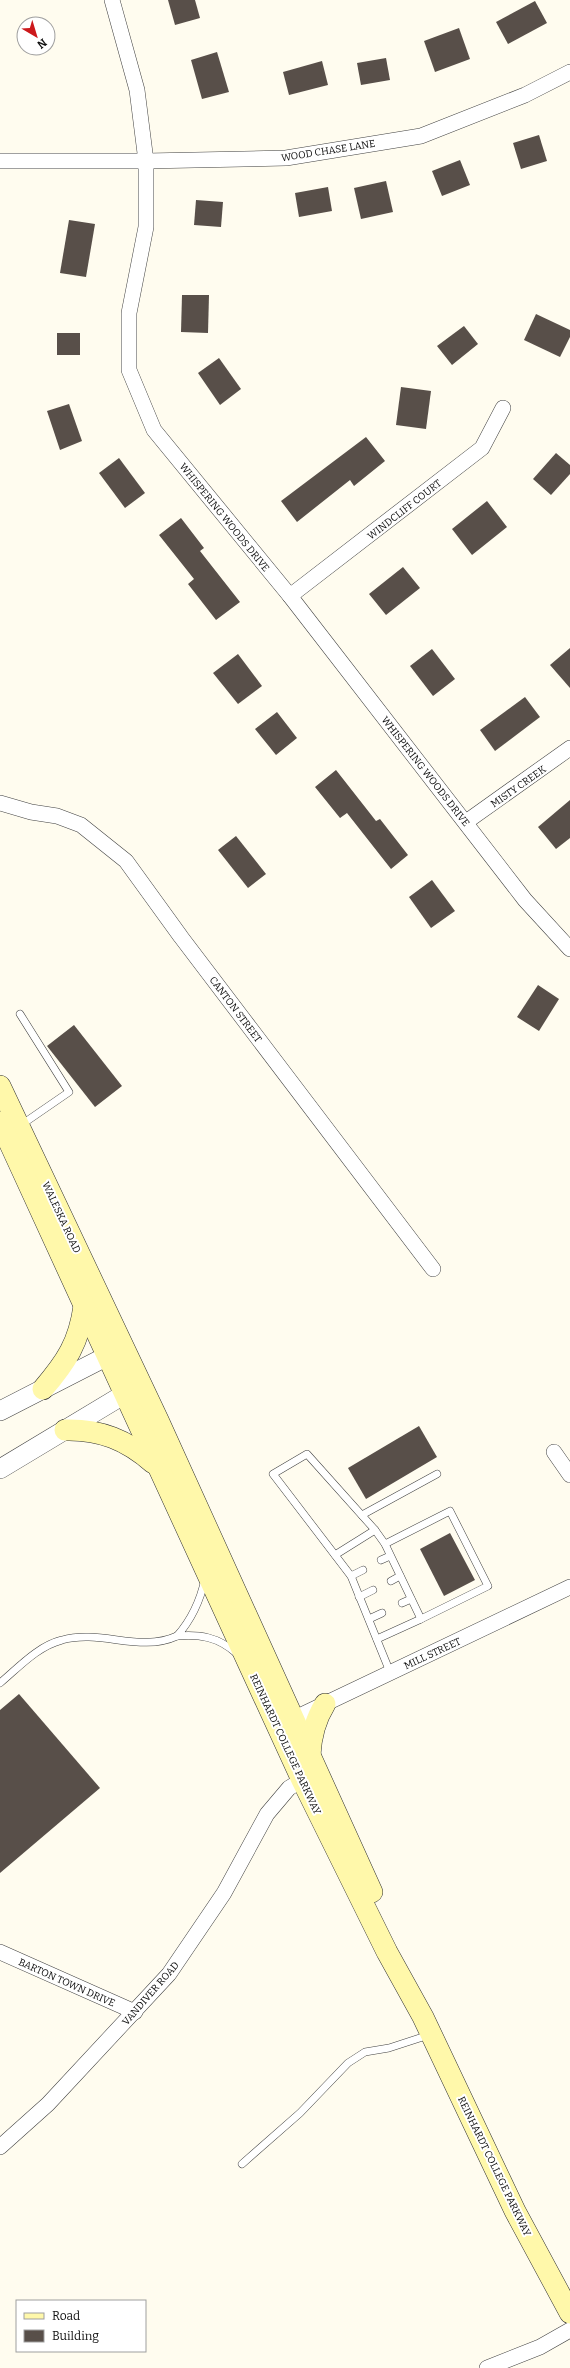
<svg xmlns="http://www.w3.org/2000/svg" width="570" height="2368" viewBox="0 0 570 2368" font-family="Bitter,serif">
<style>
.building{fill:#584f49}
.lines{fill:none;stroke-linecap:round;stroke-linejoin:round}
.service-casing{stroke:#414141;stroke-width:8}
.minor-casing{stroke:#414141;stroke-width:16}
.tertiary-casing{stroke:#414141;stroke-width:20}
.secondary-casing{stroke:#303030;stroke-width:22}
.service{stroke:#fff;stroke-width:7}
.minor{stroke:#fff;stroke-width:15}
.tertiary{stroke:#fff;stroke-width:19}
.secondary{stroke:#fff8aa;stroke-width:21}
.labels{text-anchor:middle;stroke-width:4;stroke-linejoin:round;paint-order:stroke}
.street-label{font-size:10px;fill:#0e0e0e;stroke:#fff}
</style>
<rect width="100%" height="100%" fill="#fffcef"/>
<g class="building">
<path d="M168 0H195L200 18 175 25Z"/>
<path d="M535 1 547 23 508 44 496 22Z"/>
<path d="M459 28 470 59 435 72 424 41Z"/>
<path d="M217 52 229 92 202 99 191 60Z"/>
<path d="M386 58 390 80 361 85 357 63Z"/>
<path d="M322 61 328 85 289 95 283 72Z"/>
<path d="M539 135 547 161 521 169 513 143Z"/>
<path d="M460 160 470 185 442 196 432 171Z"/>
<path d="M386 181 393 212 361 219 354 188Z"/>
<path d="M328 187 332 211 299 217 295 193Z"/>
<path d="M196 200 223 202 221 227 194 225Z"/>
<path d="M69 220 95 224 86 277 60 273Z"/>
<path d="M182 295H209L208 333 181 332Z"/>
<path d="M536 314 570 330V337L560 357 524 340Z"/>
<path d="M464 326 478 344 452 365 437 346Z"/>
<rect x="57" y="333" width="23" height="22"/>
<path d="M219 358 241 389 220 405 198 373Z"/>
<path d="M401 387 431 391 426 429 396 425Z"/>
<path d="M69 404 82 441 60 450 47 411Z"/>
<path d="M366 437 385 461 354 486 350 480 297 522 281 501Z"/>
<path d="M556 453 570 465V474L551 495 533 479Z"/>
<path d="M119 458 145 493 125 508 99 473Z"/>
<path d="M487 501 507 527 472 555 452 529Z"/>
<path d="M181 518 204 548 200 551 240 602 216 620 188 584 194 579 159 535Z"/>
<path d="M403 567 420 588 386 615 369 594Z"/>
<path d="M570 648V688L550 665Z"/>
<path d="M432 649 455 679 433 696 410 666Z"/>
<path d="M238 654 262 686 238 704 213 673Z"/>
<path d="M525 697 540 717 495 751 480 730Z"/>
<path d="M277 712 297 738 276 755 255 729Z"/>
<path d="M336 770 376 821 380 819 408 855 391 869 347 813 340 818 315 787Z"/>
<path d="M570 800V838L556 849 538 827Z"/>
<path d="M236 836 266 874 248 888 218 850Z"/>
<path d="M432 880 455 911 431 928 409 897Z"/>
<path d="M538 985 559 999 539 1031 517 1017Z"/>
<path d="M74 1025 122 1086 95 1107 47 1046Z"/>
<path d="M419 1426 437 1457 366 1499 348 1468Z"/>
<path d="M450 1533 475 1580 444 1596 420 1549Z"/>
<path d="M19 1694 100 1788 0 1873V1710Z"/>
</g>
<g class="lines">
<defs>
<g id="service">
<path d="M20 1014 69 1092 21 1125"/>
<path d="M362 1515 437 1474"/>
<path d="M375 1530 307 1454 273 1474 351 1576 390 1672"/>
<path d="M385 1544 450 1511 488 1586 421 1619"/>
<path d="M335 1555 375 1530 385 1544 421 1619 377 1639"/>
<path d="M381 1560 390 1556"/>
<path d="M351 1576 363 1570"/>
<path d="M205 1579C200 1602 192 1619 177 1636 200 1634 218 1637 236 1653"/>
<path d="M391 1581 400 1576"/>
<path d="M359 1597 373 1590"/>
<path d="M402 1603 411 1599"/>
<path d="M369 1619 382 1613"/>
<path d="M0 1683C19 1667 38 1646 62 1640 101 1629 140 1653 177 1636"/>
<path d="M242 2164 300 2113 348 2063 365 2052 389 2048 429 2035"/>
</g>
<g id="minor">
<path d="M112 0 137 90 146 161V227L129 313V370L154 430 290 596 525 900 570 949"/>
<path d="M0 161H146L286 158 421 136 525 95 570 72"/>
<path d="M290 596 482 448 503 408"/>
<path d="M0 803 31 812 57 816 81 825 126 861 181 937 433 1269"/>
<path d="M466 822 570 748"/>
<path d="M554 1452 570 1475"/>
<path d="M293 1719 570 1587"/>
<path d="M0 1952 135 2012"/>
<path d="M0 2147 48 2104 169 1974 224 1893 267 1814 289 1788 302 1780"/>
<path d="M487 2368 540 2347 570 2330"/>
</g>
<g id="tertiary">
<path d="M0 1411 121 1349"/>
<path d="M0 1469 138 1386"/>
</g>
<g id="secondary">
<path d="M0 1086 158 1420 372 1892"/>
<path d="M0 1122 302 1780 387 1952 423 2017 515 2211 570 2313"/>
<path d="M43 1389C66 1362 79 1343 84 1306"/>
<path d="M65 1430C100 1429 127 1440 153 1463"/>
<path d="M310 1755C311 1736 315 1720 325 1704"/>
</g>
</defs>
<use href="#service" class="service-casing"/>
<use href="#minor" class="minor-casing"/>
<use href="#tertiary" class="tertiary-casing"/>
<use href="#secondary" class="secondary-casing"/>
<use href="#service" class="service"/>
<use href="#minor" class="minor"/>
<use href="#tertiary" class="tertiary"/>
<use href="#secondary" class="secondary"/>
</g>
<g class="labels">
<g class="street-label">
<text transform="translate(328 150) rotate(-9)" y="4">WOOD CHASE LANE</text>
<text transform="translate(404 509) rotate(-38)" y="4">WINDCLIFF COURT</text>
<text transform="translate(225 517) rotate(51)" y="4">WHISPERING WOODS DRIVE</text>
<text transform="translate(426 771) rotate(52)" y="4">WHISPERING WOODS DRIVE</text>
<text transform="translate(518 786) rotate(-35)" y="4">MISTY CREEK</text>
<text transform="translate(236 1009) rotate(53)" y="4">CANTON STREET</text>
<text transform="translate(62 1217) rotate(65)" y="4">WALESKA ROAD</text>
<text transform="translate(432 1653) rotate(-25)" y="4">MILL STREET</text>
<text transform="translate(286 1744) rotate(65)" y="4">REINHARDT COLLEGE PARKWAY</text>
<text transform="translate(67 1982) rotate(24)" y="4">BARTON TOWN DRIVE</text>
<text transform="translate(150 1993) rotate(-49)" y="4">VANDIVER ROAD</text>
<text transform="translate(495 2166) rotate(64)" y="4">REINHARDT COLLEGE PARKWAY</text>
</g>
</g>
<rect x="16" y="2300" width="130" height="52" fill="#ffffff" stroke="#9f9f9f"/>
<rect x="24" y="2313" width="20" height="6" fill="#fff8aa" stroke="#9f9f9f"/>
<text x="52" y="2320" font-size="12" fill="#0e0e0e">Road</text>
<rect x="24" y="2330" width="20" height="12" fill="#584f49" stroke="#9f9f9f"/>
<text x="52" y="2340" font-size="12" fill="#0e0e0e">Building</text>
<g transform="translate(36 36) rotate(142)"><circle r="19" fill="#ffffff" stroke="#9f9f9f"/>
<path d="M0-3L7 15L0 10L-7 15Z" fill="#cc181b"/>
<text y="-6" font-size="11" font-weight="bold" text-anchor="middle" fill="#0e0e0e">N</text>
</g>
</svg>
